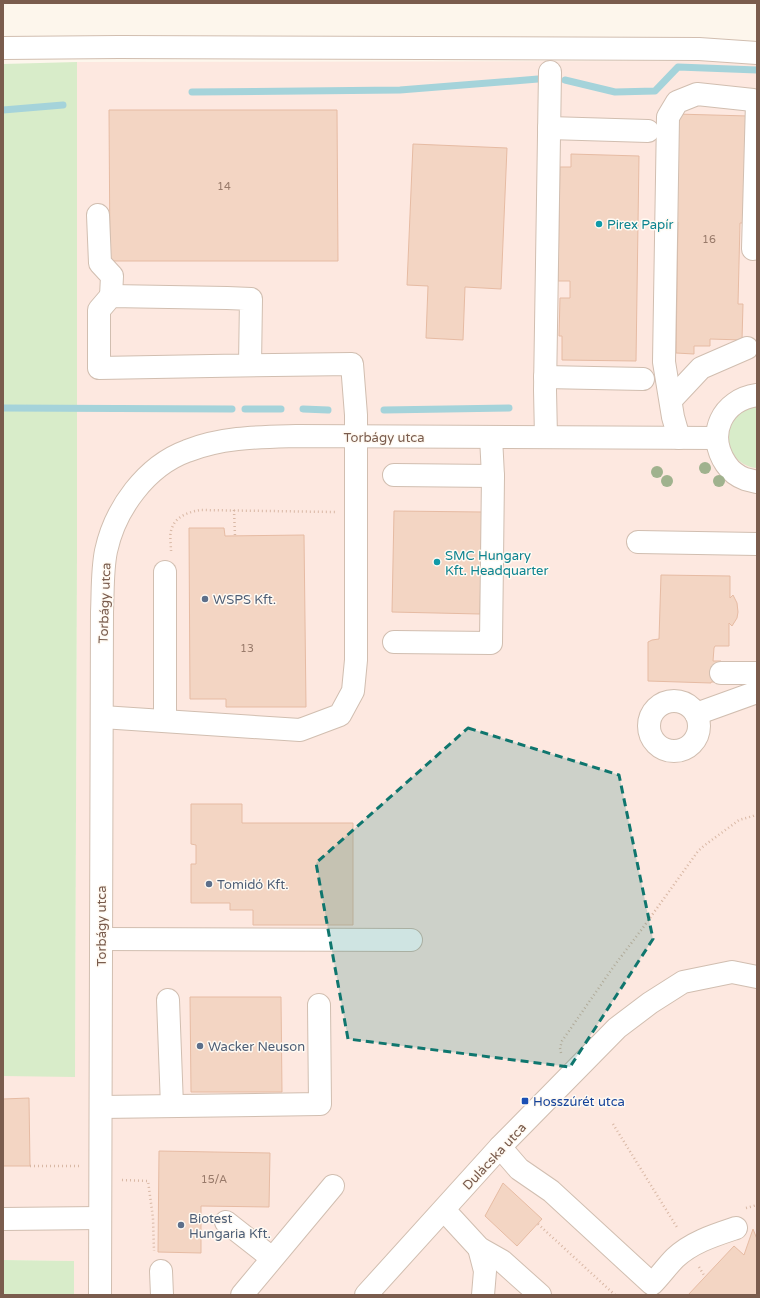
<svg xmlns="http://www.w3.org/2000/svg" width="760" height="1298" viewBox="0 0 760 1298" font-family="'Varela Round',sans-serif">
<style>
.commercial{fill:#fde8e0}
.green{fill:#d8ecc9}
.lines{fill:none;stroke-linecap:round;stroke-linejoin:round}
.stream{stroke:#a5d3da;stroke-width:7}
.building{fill:#f3d5c3;stroke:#e6bba3}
.minor-casing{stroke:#d1beb0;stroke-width:24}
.path{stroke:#d9b8a5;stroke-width:2.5;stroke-dasharray:1 3;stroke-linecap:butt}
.minor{stroke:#fff;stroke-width:22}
.tree{fill:#a0b28e}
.marked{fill:#0f766e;fill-opacity:0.2;stroke:#0f766e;stroke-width:3;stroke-dasharray:8 5;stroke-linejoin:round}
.culture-dot{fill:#0f9aa8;stroke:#fffaf3;stroke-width:1.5}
.service-dot{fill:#5c6f8a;stroke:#fffaf3;stroke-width:1.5}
.transit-dot{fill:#1a4fb4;stroke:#fffaf3;stroke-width:1.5}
.labels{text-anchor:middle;stroke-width:3;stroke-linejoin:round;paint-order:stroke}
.number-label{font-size:11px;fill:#987a6a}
.culture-label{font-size:13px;fill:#0d838f;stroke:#fffaf3;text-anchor:start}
.street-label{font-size:13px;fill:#7a5c4d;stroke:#fffaf3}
.service-label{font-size:13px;fill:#4e5e75;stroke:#fffaf3;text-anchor:start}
.transit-label{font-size:13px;fill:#164399;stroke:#fffaf3;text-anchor:start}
</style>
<rect width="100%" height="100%" fill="#fdf6ec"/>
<path class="commercial" d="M757 61V1295H74V1261L3 1260V1076H75L77 555V62Z"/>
<g class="green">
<path d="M77 62V555L75 1077 3 1076V64Z"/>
<path d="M757 405V468C728 466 716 425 742 410 746 408 752 407 757 405Z"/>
<path d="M3 1260 74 1261V1295H3Z"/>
</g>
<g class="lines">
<g class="stream">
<path d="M565 80 615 92 655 91 678 67 757 70"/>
<path d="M192 92 400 90 538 79"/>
<path d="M3 110 63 105"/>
<path d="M3 408 232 409"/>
<path d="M245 409H281"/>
<path d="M303 409 328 410"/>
<path d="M384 410 509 408"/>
</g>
</g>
<g class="building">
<path d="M109 110H337L338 261H110Z"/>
<path d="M676 114 748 116 746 223H740L738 304H743L742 340 710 339V346H694V354L676 353 678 222H674Z"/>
<path d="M413 144 507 148 501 289 465 287 463 340 426 338 428 286 407 285Z"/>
<path d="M571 154 639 156 636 361 562 360V336H559L560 298H570V281H558L560 167H571Z"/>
<path d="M394 511 482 512 480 614 392 612Z"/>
<path d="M189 528H224L225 536 304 535 306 707H226V699H190Z"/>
<path d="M661 575 730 576V598L733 595 737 603 738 612 737 618 732 626 729 623V646H715L714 648 713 661H721L718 682H711V683L648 681V642L652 640 659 639Z"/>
<path d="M191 804H242V823H353V925H253V910H230V903H191V864H196V845L191 844Z"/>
<path d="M190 997H281L282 1092H191Z"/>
<path d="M29 1098 30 1166H3V1099Z"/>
<path d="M159 1151 270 1153 269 1207 201 1206V1253L158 1252Z"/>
<path d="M503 1183 542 1219 517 1246 485 1216Z"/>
<path d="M753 1229 757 1239V1295H688L734 1246 744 1255Z"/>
</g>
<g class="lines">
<defs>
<g id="minor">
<path d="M3 48 119 47 699 49 757 53"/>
<path d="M549 128 648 131"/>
<path d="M98 215 100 263 112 276 111 296"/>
<path d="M753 249 757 102"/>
<path d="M545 377 643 379"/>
<path d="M757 395C722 400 706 434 726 464 730 470 737 476 745 479 749 480 753 481 757 482"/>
<path d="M671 400 701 368 747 348"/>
<path d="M546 437 545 390 550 72"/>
<path d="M679 438 673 417 664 362 668 117 677 102 697 94 753 100 757 102"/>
<path d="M394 475 493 476"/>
<path d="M638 542 757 544"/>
<path d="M394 642 491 643 493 476 491 437"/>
<path d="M721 673H757"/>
<circle cx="674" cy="726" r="25"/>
<path d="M696 714 757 692"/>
<path d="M102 717 300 730 340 715 353 691 356 660V415L352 364C268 365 183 366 99 368V310L111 296 227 298 251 299 250 365"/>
<path d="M165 721V572"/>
<path d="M101 939 411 940"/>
<path d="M168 1000 172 1106"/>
<path d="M101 1107 320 1104 319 1005"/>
<path d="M500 1147 519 1169 551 1191 652 1284C660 1276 667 1266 675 1258 692 1242 715 1235 736 1228"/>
<path d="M444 1210 479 1248 502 1261 540 1295"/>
<path d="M3 1219 100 1218"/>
<path d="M226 1222 272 1258"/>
<path d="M479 1248 485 1271 483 1295"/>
<path d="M161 1271 162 1295"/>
<path d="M100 1295 102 612C103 592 102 571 106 551 115 509 146 466 187 451 222 437 260 437 296 436L717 438"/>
<path d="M242 1295 333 1186"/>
<path d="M366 1295 500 1147 617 1028 650 1003 683 982 732 972 757 977"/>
</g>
</defs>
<use href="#minor" class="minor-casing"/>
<g class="path">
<path d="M234 510 235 536"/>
<path d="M171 551C171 544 169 534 172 528 176 516 189 512 200 510L335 512"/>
<path d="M561 1053 560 1048 562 1041 614 966 642 929 698 851 705 845 739 820 753 816 757 814"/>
<path d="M613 1124 678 1229"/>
<path d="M30 1166H79"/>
<path d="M122 1180 148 1181 153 1218 154 1251"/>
<path d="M746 1208 757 1205"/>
<path d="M538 1224 615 1295"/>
<path d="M699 1267 705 1277"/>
</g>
<use href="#minor" class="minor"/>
</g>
<g class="tree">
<circle cx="705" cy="468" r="6"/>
<circle cx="657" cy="472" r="6"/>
<circle cx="667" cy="481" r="6"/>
<circle cx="719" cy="481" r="6"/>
</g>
<path class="marked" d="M468 728 619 775 653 939 570 1067 348 1039 316 863Z"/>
<g class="culture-dot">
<circle cx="599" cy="224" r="4"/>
<circle cx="437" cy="562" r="4"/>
</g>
<g class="service-dot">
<circle cx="205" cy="599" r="4"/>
<circle cx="209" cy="884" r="4"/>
<circle cx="200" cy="1046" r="4"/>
<circle cx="181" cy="1225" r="4"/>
</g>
<rect class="transit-dot" x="521" y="1097" width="8" height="8" rx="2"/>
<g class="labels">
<g class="number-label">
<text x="224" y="190">14</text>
<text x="709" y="243">16</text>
<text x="247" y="652">13</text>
<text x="214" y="1183">15/A</text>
</g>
<g class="culture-label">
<text x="607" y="229">Pirex Papír</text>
<text x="445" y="560">SMC Hungary<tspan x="445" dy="15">Kft. Headquarter</tspan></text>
</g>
<g class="street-label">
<text x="384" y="442">Torbágy utca</text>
<text transform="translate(104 603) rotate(-88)" y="5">Torbágy utca</text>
<text transform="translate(101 926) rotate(-90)" y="5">Torbágy utca</text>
<text transform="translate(494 1156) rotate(-47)" y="5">Dulácska utca</text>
</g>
<g class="service-label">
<text x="213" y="604">WSPS Kft.</text>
<text x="217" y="889">Tomidó Kft.</text>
<text x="208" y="1051">Wacker Neuson</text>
<text x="189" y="1223">Biotest<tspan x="189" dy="15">Hungaria Kft.</tspan></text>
</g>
<g class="transit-label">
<text x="533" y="1106">Hosszúrét utca</text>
</g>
</g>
<rect width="760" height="1298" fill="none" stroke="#7a5c4d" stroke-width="8"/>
</svg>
